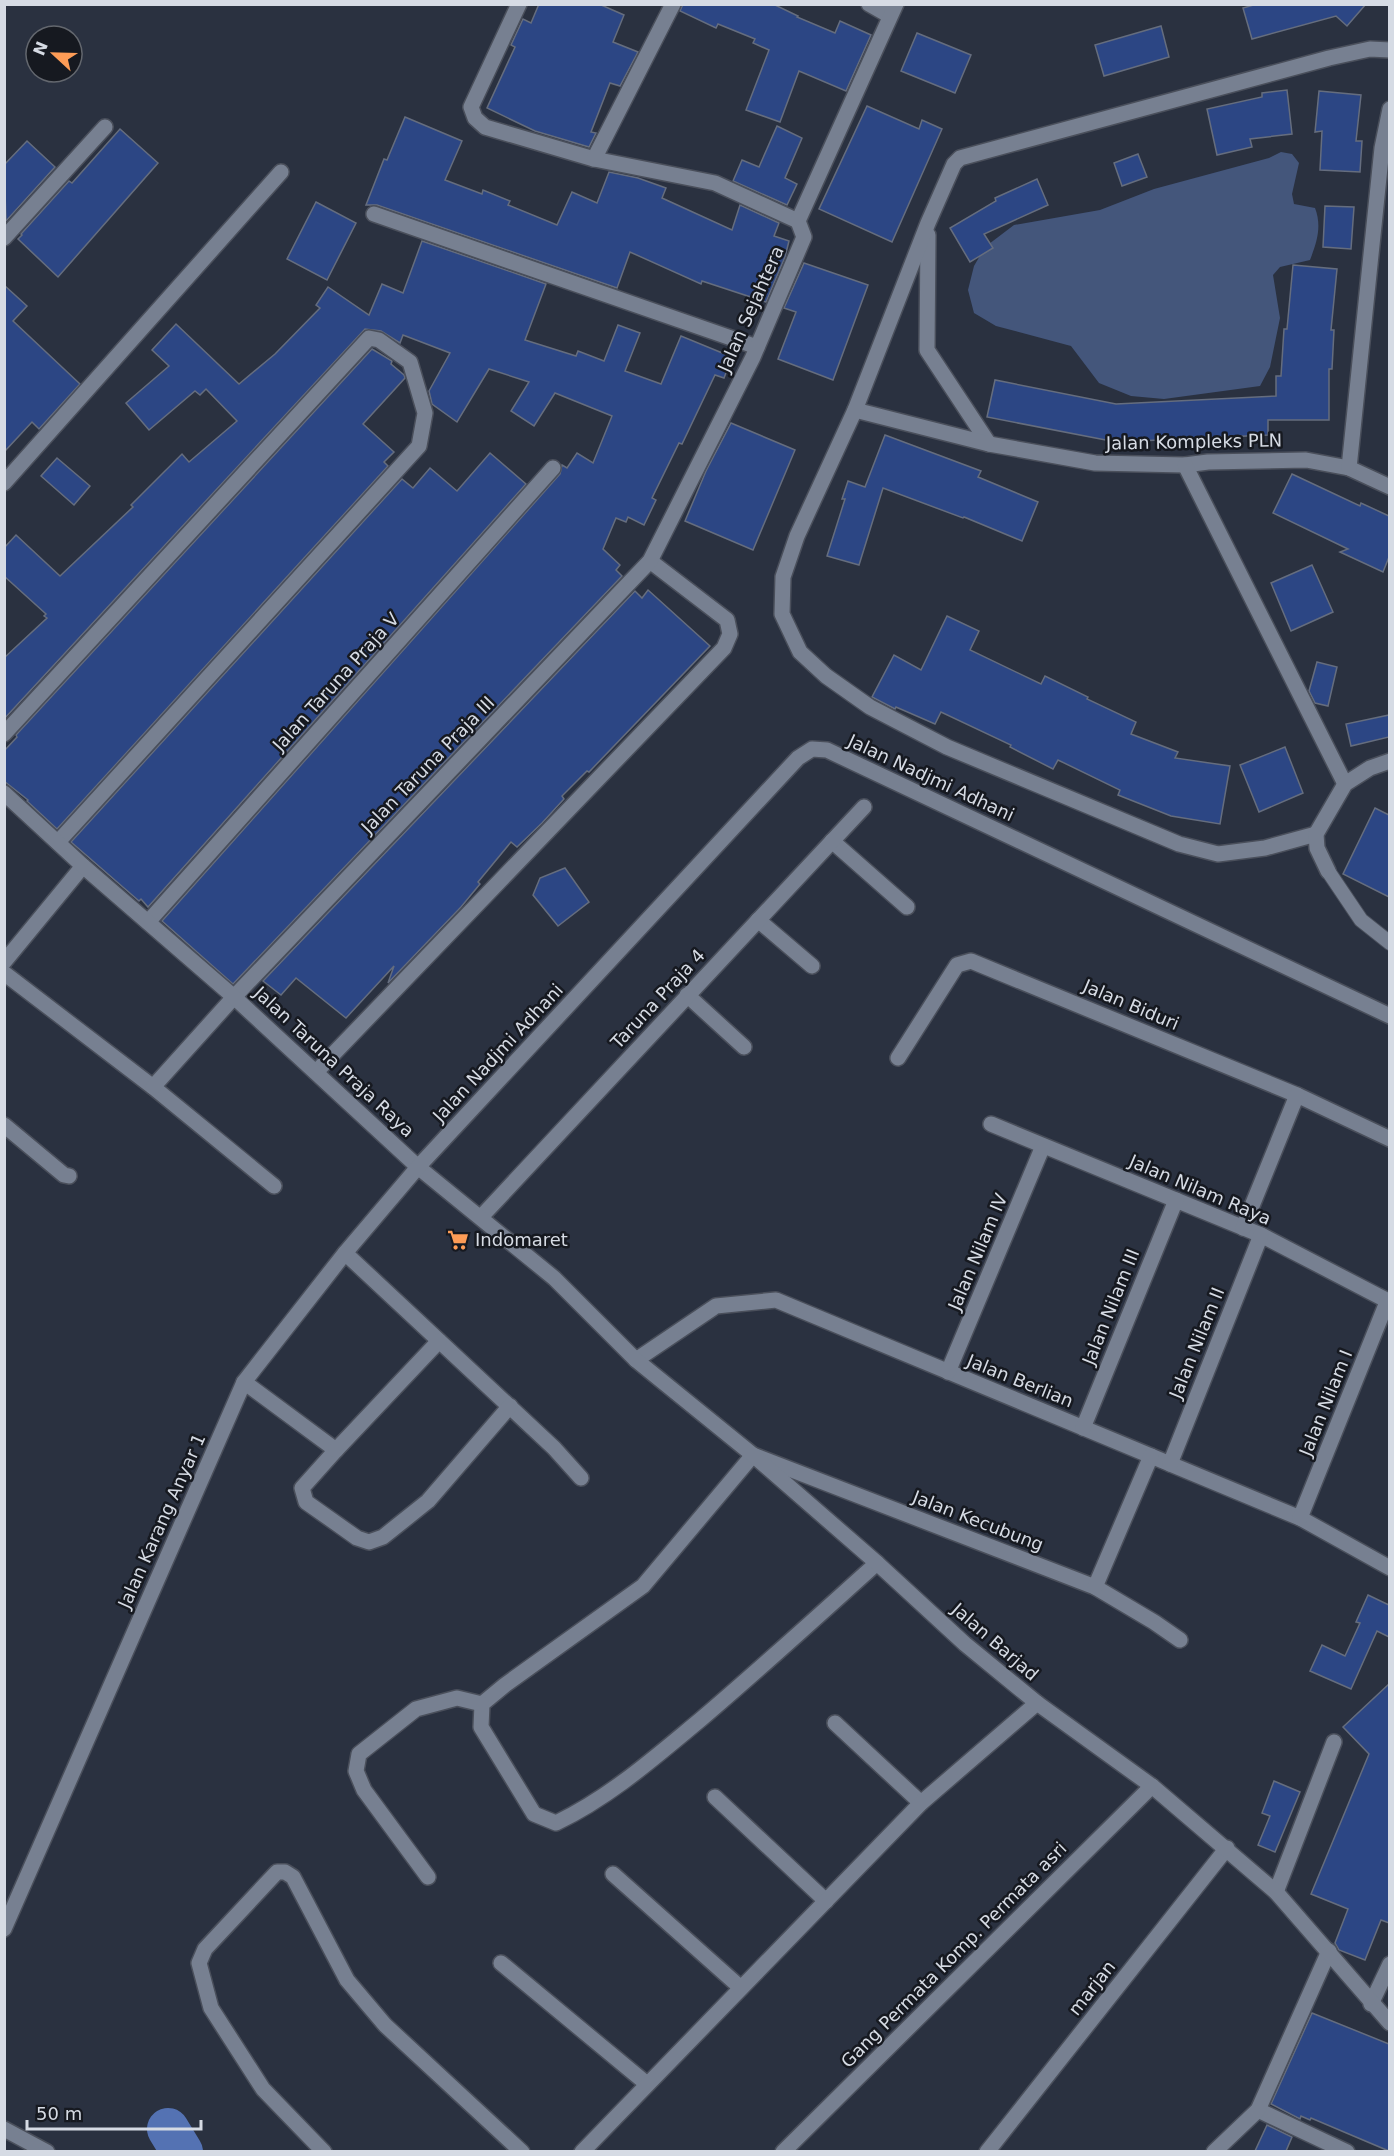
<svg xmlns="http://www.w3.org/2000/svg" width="1394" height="2156" viewBox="0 0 1394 2156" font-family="'DejaVu Sans',sans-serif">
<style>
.green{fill:#44567b}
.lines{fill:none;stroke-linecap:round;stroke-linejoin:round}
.river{stroke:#5472b3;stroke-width:42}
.building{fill:#2c4684;stroke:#656d7e;stroke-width:1.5}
.service-casing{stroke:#4a4f5b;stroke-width:16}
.minor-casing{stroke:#4a4f5b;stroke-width:18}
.secondary-casing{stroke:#4a4f5b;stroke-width:18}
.service{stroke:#778091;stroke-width:14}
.minor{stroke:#778091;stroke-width:15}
.secondary{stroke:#778091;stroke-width:15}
.labels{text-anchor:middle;stroke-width:5;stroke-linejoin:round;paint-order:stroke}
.street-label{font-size:18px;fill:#d6dbe4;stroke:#161920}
.poi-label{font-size:18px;fill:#d6dbe4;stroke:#161920;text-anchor:start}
</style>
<rect width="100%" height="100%" fill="#2a3140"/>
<path class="green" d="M1281 152 1292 154 1299 163 1292 194 1294 204 1315 208C1322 226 1317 242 1310 260L1280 267 1273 275 1280 318 1270 367 1260 386 1164 399 1131 396 1099 383 1071 346 996 326 974 313 968 290 974 266 985 247 1014 225 1100 210 1154 189 1269 158Z"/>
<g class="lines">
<path class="river" d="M168 2129 182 2152"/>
</g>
<g class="building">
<path d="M539 4H599L624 15 613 42 638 52 620 86 610 83 591 132 596 133 589 147 535 131 487 108 515 47 511 45 523 19 531 23Z"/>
<path d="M683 4H773L798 16 797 17 835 33 840 21 871 35 846 91 799 71 780 122 746 110 769 50 753 43 755 39 718 24 716 28 680 11Z"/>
<path d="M1257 4H1366L1347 26 1336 16 1252 39 1243 8Z"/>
<path d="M1161 26 1169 57 1104 76 1095 45Z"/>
<path d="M917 33 971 55 955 93 901 71Z"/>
<path d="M1287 90 1292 134 1250 139 1252 147 1217 155 1207 109 1262 97V93Z"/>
<path d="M1319 91 1361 95 1356 141H1362L1360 172 1320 170 1322 131 1315 132Z"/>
<path d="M867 106 919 129 922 120 942 129 892 242 819 209Z"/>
<path d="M405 117 462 141 445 180 482 194 483 190 510 201 508 205 557 225 572 192 597 203 609 172 638 178 666 188 662 198 732 230 740 205 779 223 774 236 789 241 785 257 766 302 702 281 701 284 630 252 617 288 377 205H366L384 159 387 160Z"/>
<path d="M777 126 802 138 785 178 797 184 787 205 733 181 742 160 759 167Z"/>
<path d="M120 129 158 163 58 277 18 239 22 235 21 234 69 181 72 183Z"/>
<path d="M27 141 55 167 6 221 4 165Z"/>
<path d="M1138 154 1147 177 1122 186 1114 163Z"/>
<path d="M1037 179 1048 205 984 234 993 248 970 262 950 228 996 201 995 198Z"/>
<path d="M316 202 356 223 327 280 287 259Z"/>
<path d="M1325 206 1354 207 1351 249 1323 247Z"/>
<path d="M422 241 546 284 525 340 576 356 578 351 604 361 618 325 640 333 625 371 661 384 681 336 732 357 724 378 715 375 682 444 679 443 652 498 656 500 644 525 628 517 626 522 616 518 603 549 620 565 616 570 622 576 233 984 162 921 560 474 562 465 567 468 577 453 593 463 612 416 555 393 534 426 511 411 529 382 489 369 457 422 432 404 429 391 450 353 403 335 400 343 381 331 365 329 4 719V658L47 618 44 616 46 614 4 576V548L16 535 60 576 133 507 131 505 182 454 189 462 237 421 206 389 200 395 195 391 149 430 126 403 169 366 152 350 176 324 239 384 275 354 320 308 316 305 328 287 369 315 382 284 403 293Z"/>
<path d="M804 263 868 285 833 380 778 359 796 312 784 308Z"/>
<path d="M1293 265 1337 269 1331 330H1334L1332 369H1329V420H1268V435L1116 442 987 417 995 380 1116 404 1276 396V376H1281L1284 329H1287Z"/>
<path d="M4 285 27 306 13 321 80 384 39 429 32 422 4 452Z"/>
<path d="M372 349 392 361 391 364 404 375 405 378 363 424 394 452 384 462 388 466 57 829 27 801 28 800 4 781V751L17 737 16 735Z"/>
<path d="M731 423 795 450 753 550 685 521 706 471Z"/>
<path d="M885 435 981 471 978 477 1038 502 1022 541 964 517 963 518 883 488 859 565 827 556 845 499H842L848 481 865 487Z"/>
<path d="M490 453 526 484 148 907 141 899 139 901 71 842 402 479 413 488 430 468 457 491Z"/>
<path d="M57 458 90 486 74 505 41 476Z"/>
<path d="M1292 474 1360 506 1361 503 1389 516V557L1383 572 1340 552 1348 549 1273 513Z"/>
<path d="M1312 565 1333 612 1291 631 1271 583Z"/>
<path d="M648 590 710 646 589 772 587 771 562 796 564 799 542 823 517 847 511 842 478 882 480 884 461 907 388 983 394 966 346 1018 296 978 281 995 263 981 635 591 642 598Z"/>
<path d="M947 616 979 631 970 650 1041 684 1045 676 1088 697 1087 699 1136 722 1131 734 1178 752 1175 758 1230 766 1220 824 1171 816 1118 795 1120 790 1058 760 1053 769 1010 747 1011 745 941 712 935 724 896 707 895 709 872 697 894 655 921 670Z"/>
<path d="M1317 662 1337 667 1328 706 1315 703 1309 691Z"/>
<path d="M1389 715V737L1351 746 1346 724Z"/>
<path d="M1285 747 1303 793 1259 812 1240 765Z"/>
<path d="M1375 808 1389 815V897L1343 874Z"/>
<path d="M565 868 589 902 558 926 533 895 540 878Z"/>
<path d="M1368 1595 1389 1605V1637L1377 1631 1351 1689 1310 1671 1322 1645 1345 1656 1360 1623 1356 1622Z"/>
<path d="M1389 1684V1923L1381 1920 1365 1960 1339 1950 1335 1943 1348 1909 1311 1894 1369 1754 1343 1727Z"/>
<path d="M1274 1781 1300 1792 1275 1852 1258 1845 1270 1816 1262 1813Z"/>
<path d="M1312 2013 1389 2044V2151L1311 2118 1310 2120 1301 2116 1300 2119 1271 2104Z"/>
<path d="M1267 2125 1292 2137 1286 2151H1255Z"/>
</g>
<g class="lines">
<defs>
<path id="service" d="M1328 871 1361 920 1390 943"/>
<g id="minor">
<path d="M519 4 471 107 475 118 485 127 594 159 715 183 798 221"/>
<path d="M869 4 890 16"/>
<path d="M594 159 673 4"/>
<path d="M374 214 757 347"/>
<path d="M928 235 927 350 989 444"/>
<path d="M4 238 105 127"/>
<path d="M855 410 989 444 1095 463 1185 465 1208 462 1306 460 1349 468 1390 487"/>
<path d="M1185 465 1345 784"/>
<path d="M1349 468 1382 148 1390 109"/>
<path d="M4 483 281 172"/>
<path d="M4 734 369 338 379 340 410 362 425 413 419 446 58 842"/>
<path d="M1316 834 1265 848 1218 854 1179 844 947 747 870 707 826 676 800 652 782 614 783 577 797 536 855 410 928 223 954 164 960 158 1329 58 1370 49 1390 50"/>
<path d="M832 841 907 907"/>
<path d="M1328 871 1317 848 1316 834 1345 784 1370 768 1390 761"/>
<path d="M758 920 812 966"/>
<path d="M148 922 553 468"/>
<path d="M4 962 83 866"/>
<path d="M4 973 153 1087 274 1186"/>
<path d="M687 995 744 1047"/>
<path d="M898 1058 957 965 971 961 1297 1095 1390 1139"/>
<path d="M316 1072 724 648 730 634 727 620 650 561"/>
<path d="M153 1087 234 997 650 561 753 357 804 237 798 221 896 4"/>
<path d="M991 1124 1261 1235 1390 1302"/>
<path d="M4 1125 64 1175 69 1176"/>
<path d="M481 1217 864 807"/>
<path d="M1243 1228 1297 1095"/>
<path d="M345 1253 554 1448 581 1478"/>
<path d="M636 1360 716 1306 776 1300 1300 1518 1390 1568"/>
<path d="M948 1372 1043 1146"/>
<path d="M244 1382 336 1450 302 1488 306 1502 357 1538 369 1542 383 1537 428 1501 510 1406"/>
<path d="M1083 1428 1176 1200"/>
<path d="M336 1450 439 1341"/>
<path d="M1170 1464 1261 1235"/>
<path d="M1300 1518 1387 1302"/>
<path d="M877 1563C818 1616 760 1669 700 1720 654 1758 610 1797 556 1823L534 1814 481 1727 482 1704 505 1685 643 1586 753 1455 1095 1587 1154 1622 1180 1640"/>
<path d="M1095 1587 1151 1456"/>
<path d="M835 1723 921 1803"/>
<path d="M715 1797 826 1901"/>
<path d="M613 1874 741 1988"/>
<path d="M428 1877 364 1790 356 1771 359 1754 416 1709 457 1698 482 1704"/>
<path d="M1276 1892 1334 1742"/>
<path d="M501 1963 647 2084"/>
<path d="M1371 2004 1390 1964"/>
<path d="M1258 2110 1347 2152"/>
<path d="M4 2129 47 2152"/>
<path d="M324 2152 263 2089 211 2008 199 1963 205 1949 277 1872H285L293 1877 347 1980 385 2025 522 2152"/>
<path d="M582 2152 921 1803 1037 1703"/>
<path d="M783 2152 1152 1786"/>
<path d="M987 2152 1227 1848"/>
<path d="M1214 2152 1258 2110 1329 1951"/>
</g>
<g id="secondary">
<path d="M4 793 83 866 234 997 418 1167 554 1278 636 1360 753 1455 877 1563 965 1644 1037 1703 1152 1786 1276 1892 1390 2023"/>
<path d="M4 1929 244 1382 345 1253 418 1167 798 758 812 749 827 750 1390 1016"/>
</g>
</defs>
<use href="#service" class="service-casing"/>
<use href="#minor" class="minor-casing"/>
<use href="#secondary" class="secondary-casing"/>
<use href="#service" class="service"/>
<use href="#minor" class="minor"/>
<use href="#secondary" class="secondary"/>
</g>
<defs>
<symbol id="supermarket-bare" viewBox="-9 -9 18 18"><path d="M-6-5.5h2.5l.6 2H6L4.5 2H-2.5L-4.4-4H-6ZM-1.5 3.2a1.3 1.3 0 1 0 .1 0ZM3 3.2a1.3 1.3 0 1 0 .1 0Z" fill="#fd9c56" stroke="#161920" stroke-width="2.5" paint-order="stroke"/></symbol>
</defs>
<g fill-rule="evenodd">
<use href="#supermarket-bare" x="443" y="1225" width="30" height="30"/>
</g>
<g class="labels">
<g class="street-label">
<text transform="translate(751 309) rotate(-66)" y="6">Jalan Sejahtera</text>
<text transform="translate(1194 442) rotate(-1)" y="6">Jalan Kompleks PLN</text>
<text transform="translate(336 682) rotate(-48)" y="6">Jalan Taruna Praja V</text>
<text transform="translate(428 765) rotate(-46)" y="6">Jalan Taruna Praja III</text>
<text transform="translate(931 778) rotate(25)" y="6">Jalan Nadjmi Adhani</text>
<text transform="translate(658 999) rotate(-47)" y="6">Taruna Praja 4</text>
<text transform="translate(1131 1005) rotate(23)" y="6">Jalan Biduri</text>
<text transform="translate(498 1053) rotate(-47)" y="6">Jalan Nadjmi Adhani</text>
<text transform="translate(334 1062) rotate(43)" y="6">Jalan Taruna Praja Raya</text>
<text transform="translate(1200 1190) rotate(23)" y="6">Jalan Nilam Raya</text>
<text transform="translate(978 1252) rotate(-67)" y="6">Jalan Nilam IV</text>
<text transform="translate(1111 1307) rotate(-68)" y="6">Jalan Nilam III</text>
<text transform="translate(1197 1343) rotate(-68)" y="6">Jalan Nilam II</text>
<text transform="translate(1020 1381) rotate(22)" y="6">Jalan Berlian</text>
<text transform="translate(1326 1403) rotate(-68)" y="6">Jalan Nilam I</text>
<text transform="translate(162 1521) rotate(-66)" y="6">Jalan Karang Anyar 1</text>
<text transform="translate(978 1521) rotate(21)" y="6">Jalan Kecubung</text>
<text transform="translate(995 1642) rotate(41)" y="6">Jalan Barjad</text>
<text transform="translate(954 1955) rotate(-45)" y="6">Gang Permata Komp. Permata asri</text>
<text transform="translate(1092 1988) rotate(-52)" y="6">marjan</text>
</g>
<g class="poi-label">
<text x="475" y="1246">Indomaret</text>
</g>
</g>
<rect width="1394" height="2156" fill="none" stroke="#d6dbe4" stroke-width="12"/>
<g transform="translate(54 54) rotate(292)"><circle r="28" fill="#161920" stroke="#63676e" stroke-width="1.5"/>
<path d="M0-4.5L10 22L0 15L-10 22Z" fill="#fd9c56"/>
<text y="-9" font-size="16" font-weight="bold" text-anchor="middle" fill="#d6dbe4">N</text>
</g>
<path d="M27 2120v9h174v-9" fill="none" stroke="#d6dbe4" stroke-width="3"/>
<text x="36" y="2120" font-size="18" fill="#d6dbe4" stroke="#161920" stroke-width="4.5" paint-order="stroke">50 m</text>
</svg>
